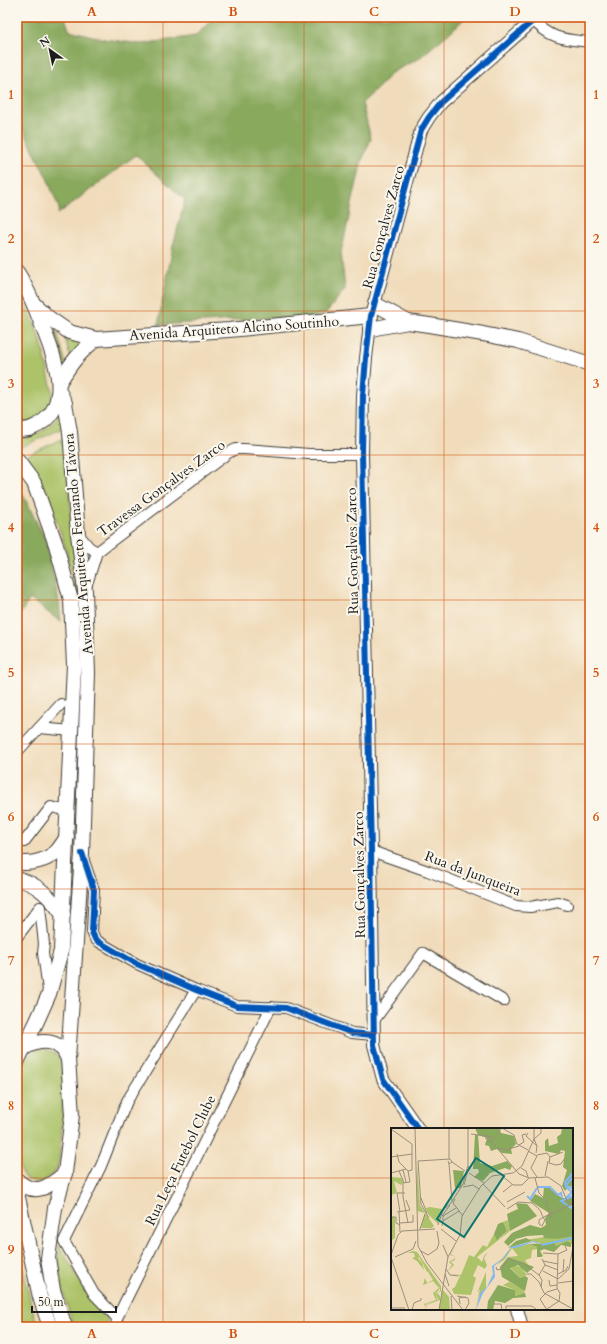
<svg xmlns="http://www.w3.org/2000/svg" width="607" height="1344" viewBox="0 0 607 1344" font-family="Cardo,serif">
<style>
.green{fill:#acc369;stroke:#647042}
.forest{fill:#89a95d;stroke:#52623c}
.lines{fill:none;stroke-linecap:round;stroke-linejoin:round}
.minor-casing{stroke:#3c3934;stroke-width:12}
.tertiary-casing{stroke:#3c3934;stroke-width:14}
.secondary-casing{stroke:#3c3934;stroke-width:16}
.minor{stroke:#fff;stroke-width:10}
.tertiary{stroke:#fff;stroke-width:12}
.secondary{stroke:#fff;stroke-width:14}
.cycleway-casing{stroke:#fbf7ec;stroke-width:8}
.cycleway{stroke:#0057b8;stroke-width:6}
.grid{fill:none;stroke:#d4530e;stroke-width:1;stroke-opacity:0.55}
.labels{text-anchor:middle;stroke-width:4;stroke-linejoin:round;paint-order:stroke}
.street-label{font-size:14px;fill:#1c1c1c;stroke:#fbf7ec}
.inset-river{fill:none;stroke:#82b7f0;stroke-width:2}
.inset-road{fill:none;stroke:#9b8f7b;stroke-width:1}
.view{fill:#0f766e;fill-opacity:0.15;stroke:#0f766e;stroke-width:2}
.inset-edge{fill:none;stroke:#1c1c1c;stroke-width:2}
.neatline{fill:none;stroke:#d4530e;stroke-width:1.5}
.grid-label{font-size:13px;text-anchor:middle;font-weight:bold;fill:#d4530e}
</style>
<rect width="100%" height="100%" fill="#fbf7ec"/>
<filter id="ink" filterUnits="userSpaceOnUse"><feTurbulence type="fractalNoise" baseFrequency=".025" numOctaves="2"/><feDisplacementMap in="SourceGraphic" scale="8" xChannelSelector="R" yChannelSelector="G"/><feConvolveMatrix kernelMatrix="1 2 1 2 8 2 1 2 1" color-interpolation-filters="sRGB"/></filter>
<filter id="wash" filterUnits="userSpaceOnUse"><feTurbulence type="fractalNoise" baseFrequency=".012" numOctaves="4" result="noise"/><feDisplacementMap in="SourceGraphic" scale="16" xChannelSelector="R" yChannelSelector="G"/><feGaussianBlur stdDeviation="0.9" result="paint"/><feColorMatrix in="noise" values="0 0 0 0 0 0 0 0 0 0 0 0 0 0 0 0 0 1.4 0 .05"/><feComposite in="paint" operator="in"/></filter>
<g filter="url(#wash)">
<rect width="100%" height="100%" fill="#f0dbba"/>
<g class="green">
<path d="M17 296 23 300 31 316 41 341 53 394 51 405 42 416 32 423 17 425Z"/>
<path d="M54 329H56L66 364 64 367Z"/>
<path d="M64 333 88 341 70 357Z"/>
<path d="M61 411 63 428 17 449V438C37 438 50 428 61 411Z"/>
<path d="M64 438 82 625 80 624C73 563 58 508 23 457Z"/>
<path d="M39 1049C46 1049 53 1051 58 1057 68 1069 61 1143 59 1161 56 1173 52 1175 42 1182 35 1182 29 1181 24 1177 13 1165 17 1109 17 1091 19 1073 20 1057 39 1049Z"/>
<path d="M17 1243 31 1304 38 1327H17Z"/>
<path d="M59 1245 88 1295 107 1318 106 1327H74C65 1300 56 1273 59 1245Z"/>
</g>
<g class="forest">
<path d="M17 17H65L69 30 104 39 141 44 196 36 208 23 223 17H466L448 34 418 59 391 73 380 86 362 103 371 139 362 160 341 252 345 289 326 313 305 319 267 318 158 325 173 246 185 200 136 155 58 214 59 208 47 178 17 117Z"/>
<path d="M17 483 46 541 59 602 61 622 30 599 17 619Z"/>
</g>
</g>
<g filter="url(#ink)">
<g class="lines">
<defs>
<g id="minor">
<path d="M533 20C552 40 564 39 590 42"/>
<path d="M79 535 89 547 97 552"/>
<path d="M86 587 97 552 228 453 236 449H244L309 454H362"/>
<path d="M39 728 72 731"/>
<path d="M17 752 61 704"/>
<path d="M24 842 51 807 68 811"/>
<path d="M371 851 428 871 516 906 530 907 558 902 567 905"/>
<path d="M83 858 94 890 92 932 95 939 99 942 137 964 196 990 237 1006 286 1008 352 1033 373 1035"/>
<path d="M17 937 40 907 44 944 43 953 48 990"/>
<path d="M373 1022 423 953 504 1001"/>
<path d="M117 1318 94 1294 64 1241 101 1166 127 1101 196 990"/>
<path d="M116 1327 117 1318 271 1007"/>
</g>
<g id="tertiary">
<path d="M418 1129 383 1079 374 1045 371 851 362 454 363 395 366 358 371 316 421 130 429 117 441 102 537 17"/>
<path d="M517 1309 522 1327"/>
</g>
<g id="secondary">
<path d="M17 272C28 289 36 309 43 328 56 360 75 410 32 428 28 430 22 430 17 430"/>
<path d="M34 304 49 318 69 332 96 339 229 330 371 316"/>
<path d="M375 304 408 322"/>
<path d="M370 329 408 322 429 325 483 334 518 341 590 364"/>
<path d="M59 383C71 363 78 354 96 339"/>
<path d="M59 391 65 403 70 432 78 534 85 591 88 673 82 853 68 1059 72 1115 65 1173 55 1208 48 1258 53 1290 65 1327"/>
<path d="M17 460 34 483 56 545 71 600 74 665 61 951 49 994 37 1021 17 1062"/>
<path d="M17 862C29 865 46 861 56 852 60 848 64 841 67 837"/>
<path d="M17 879C38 883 52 899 63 915"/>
<path d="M24 1048C35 1042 50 1038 61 1048 64 1050 66 1055 68 1059"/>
<path d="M17 1180C35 1198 50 1186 65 1173"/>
<path d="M17 1193 40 1297 50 1327"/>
</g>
</defs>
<use href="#minor" class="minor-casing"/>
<use href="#tertiary" class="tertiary-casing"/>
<use href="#secondary" class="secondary-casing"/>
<use href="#minor" class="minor"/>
<use href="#tertiary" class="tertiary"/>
<use href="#secondary" class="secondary"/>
<defs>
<g id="cycleway">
<path d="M82 853 94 890 92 932 95 939 99 942 137 964 196 990 237 1006 286 1008 352 1033 373 1035"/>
<path d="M418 1129 383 1079 374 1045 371 851 362 454 363 395 366 358 371 316 421 130 429 117 441 102 537 17"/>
</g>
</defs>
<use href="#cycleway" class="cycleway-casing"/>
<use href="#cycleway" class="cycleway"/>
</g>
</g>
<path class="grid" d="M163 17V1327M304 17V1327M444 17V1129M17 166H590M17 311H590M17 455H590M17 600H590M17 744H590M17 889H590M17 1033H590M17 1178H392M572 1178H590M444 1309V1327"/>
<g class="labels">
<g class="street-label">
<text transform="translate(383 227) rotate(-75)" y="5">Rua Gonçalves Zarco</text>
<text transform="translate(234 328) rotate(-4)" y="5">Avenida Arquiteto Alcino Soutinho</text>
<text transform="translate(161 488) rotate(-36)" y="5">Travessa Gonçalves Zarco</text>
<text transform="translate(78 544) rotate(-95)" y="5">Avenida Arquitecto Fernando Távora</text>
<text transform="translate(352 551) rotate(-91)" y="5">Rua Gonçalves Zarco</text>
<text transform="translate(473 873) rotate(21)" y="5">Rua da Junqueira</text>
<text transform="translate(359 875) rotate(-91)" y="5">Rua Gonçalves Zarco</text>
<text transform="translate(180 1160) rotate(-64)" y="5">Rua Leça Futebol Clube</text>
</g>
</g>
<g transform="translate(391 1128)">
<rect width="182" height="182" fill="#f0dbba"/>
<path d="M26 34 29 77 43 98 41 100H30L34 85 26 83ZM1 49 11 50 12 55 10 57 3 53 6 65 0 67ZM39 79 51 81 47 96 37 86 35 80ZM0 89H4V110L0 113ZM117 92 119 103 86 129 91 134 93 128 97 124 93 130 96 137 94 141 87 137 82 148 85 150 80 167 63 166 61 161 64 159 69 148 59 146 57 143 61 137 58 134 63 131V128L59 127 65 116 60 126 63 128 64 132 60 134 63 137 57 143 59 146 70 147 78 127 83 129 92 117 96 119 103 106 108 111 116 103 112 94ZM181 107 182 117 176 113 165 118 135 112 153 109 167 111ZM138 116 146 119V121L141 122 140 130 134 132 138 138 117 129 127 128 121 120 114 131 106 137 120 120ZM22 123 26 124 50 158V163L46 165 49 168V172L36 177 34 182 35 177 45 173 47 172 45 165 49 163V159L44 154 48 158 49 160 48 162 43 166 45 165 46 172 45 173 35 176 34 178 33 176 45 172 42 165 48 160 42 153 32 157 34 150 36 155 42 152 28 129 27 130 32 136 37 143 36 144 31 134 33 142 26 133 21 130 24 129 23 125H17ZM122 137 130 139 136 147 129 150 119 139ZM95 144V160L88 168 84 182 89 161 86 165ZM118 154 132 161 134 165 124 168V162L112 157ZM51 161 58 169 59 182H48Z" fill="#acc369"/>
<path d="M84 0H108L110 5 123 8 125 16 120 21 121 26 111 25 106 21 100 23 98 18 94 17 96 10 87 7ZM171 0H182V59L178 58 174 63 171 58 176 42 172 39 174 23 170 22 168 26 154 23V13L157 10 158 18 167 15 166 9 170 6ZM84 7H87L89 35 101 38 116 33 121 38 119 42 114 40 99 45 92 53 83 49 88 44 87 41H82ZM62 42 73 43 70 60H64ZM156 58 171 70H182V77L177 79 182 82V108L167 111 153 110 152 107 136 108 125 111 117 118 113 114 121 105 139 97 150 100 155 97 154 90 158 85 139 73 144 66 152 70 153 59ZM125 75 136 76 146 88 119 103 116 86 127 81ZM112 94 116 103 106 112 103 106 107 96ZM135 110 141 113 117 120 125 113ZM176 113 180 115V119L170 117 163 124 153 121 149 123 152 128 150 129H146V119L138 116 163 115 165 118ZM117 129 143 139 136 145 127 137 119 140 129 150 134 148 137 150 134 163 111 149 109 139ZM107 157 124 162V168L134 165 135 169 122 170 114 175 104 173 102 182H96L97 173Z" fill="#89a95d"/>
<path d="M143 113 153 117 142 114 125 120H120L114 129 103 138 104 149 92 165 85 182 89 165 96 159 102 146 101 138 112 130 120 119Z" fill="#82b7f0"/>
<path class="inset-river" d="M182 49 175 57 182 61M147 59H159L167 67 170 65 171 70M136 68 139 71 146 60M182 68 170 73 182 81M175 70 181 64 175 59 174 54 182 45M151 117 182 110"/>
<path class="inset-road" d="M24 0 27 118 36 135 72 182M111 0 123 7 126 16 137 22M0 1 21 16V42L17 43M137 5 135 8 146 18M80 6 101 9M94 10 100 13 111 0M100 13 128 46 138 50 157 49 170 58 176 73 182 78M128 17 133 14 131 7 135 6M107 20 115 22 128 18M137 23 146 28 140 40 146 49M145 25 146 18 143 11 150 5V0M6 26 8 34 17 43M146 27 156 25 159 29 158 35 165 37 170 36 174 30M0 29 21 26M159 29 172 24M58 31V0M61 34 74 43M58 36 61 73M130 40 135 43 137 49M12 42 15 54M8 43 13 55M0 45 15 41M78 45 93 55M109 46 122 57H131L138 50M154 48 157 33M144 50 148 65 155 72 160 91M92 56 114 79M73 57 78 38M72 59 82 57 88 61M112 64 122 56M30 70 36 85M64 71 62 75 72 88M116 74 134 64M116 81 127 74 141 75 147 80 150 84 151 87 153 91 154 92 151 98 148 96V92L151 90 155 88 160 86 182 75M6 84 19 82 15 72M8 84 9 104M9 84 6 65H14M51 88 59 77M0 89H5V95L9 97M38 90 30 76 27 33 59 31 61 34 58 36 57 33M52 93V88L65 80M9 95 22 94V87M17 95 12 69V55L19 54 17 43M47 97 52 82 60 75 72 56 77 37V0M51 98 52 93 68 83M29 101 34 86M50 101 65 113M52 117 57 129M30 123 37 127 46 121 48 115 46 103M152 125 167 126 176 122 174 118M167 126 166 160 169 165 168 173M0 127 7 107 11 103 44 101M0 129 18 182M4 129 22 121 25 113M152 133 167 136M154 137 167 142M105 139 106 142 110 141 118 131 132 135 148 147 151 152 150 159M55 141 59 147 67 148M152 143 167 151M172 144 173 131M54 146 58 158M136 146H140L148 154 153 165 182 181M167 146 175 142 177 138M148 147 154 137 151 131M167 151 178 141 182 119M158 152 159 158 166 157M167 155 182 153M60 168 61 182M66 168 77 170 78 175 74 182M69 176 68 170 75 169M103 176H110L111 182M0 180H14M156 181 168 173M21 182 23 175 30 172V170M48 182 57 129 69 107 71 88 90 58 101 48 122 45 131 38 143 11V0M115 182V178H141L146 182M156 182 149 171 156 164 166 161"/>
<path class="view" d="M85 30 113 48 73 109 46 91Z"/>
<rect width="182" height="182" class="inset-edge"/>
</g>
<rect width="607" height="1344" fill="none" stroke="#fbf7ec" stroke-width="44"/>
<g transform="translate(50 50) rotate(327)" stroke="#fbf7ec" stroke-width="3" paint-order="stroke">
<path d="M0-3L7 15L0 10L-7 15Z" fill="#1c1c1c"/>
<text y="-6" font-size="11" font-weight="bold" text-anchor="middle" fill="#1c1c1c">N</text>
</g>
<path d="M32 1306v6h84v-6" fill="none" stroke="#1c1c1c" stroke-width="2"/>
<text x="38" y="1306" font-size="12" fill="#1c1c1c" stroke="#fbf7ec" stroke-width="3" paint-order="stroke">50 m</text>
<rect x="22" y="22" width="563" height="1300" class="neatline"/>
<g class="grid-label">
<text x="92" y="16">A</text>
<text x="233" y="16">B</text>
<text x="374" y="16">C</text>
<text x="515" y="16">D</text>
<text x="11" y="99">1</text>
<text x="596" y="99">1</text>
<text x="11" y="243">2</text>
<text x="596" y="243">2</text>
<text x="11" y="388">3</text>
<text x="596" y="388">3</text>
<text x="11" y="532">4</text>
<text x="596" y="532">4</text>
<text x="11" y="677">5</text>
<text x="596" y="677">5</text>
<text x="11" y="821">6</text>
<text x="596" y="821">6</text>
<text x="11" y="965">7</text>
<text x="596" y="965">7</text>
<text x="11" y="1110">8</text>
<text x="596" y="1110">8</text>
<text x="11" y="1254">9</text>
<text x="596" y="1254">9</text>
<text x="92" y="1338">A</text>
<text x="233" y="1338">B</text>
<text x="374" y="1338">C</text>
<text x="515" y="1338">D</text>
</g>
</svg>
